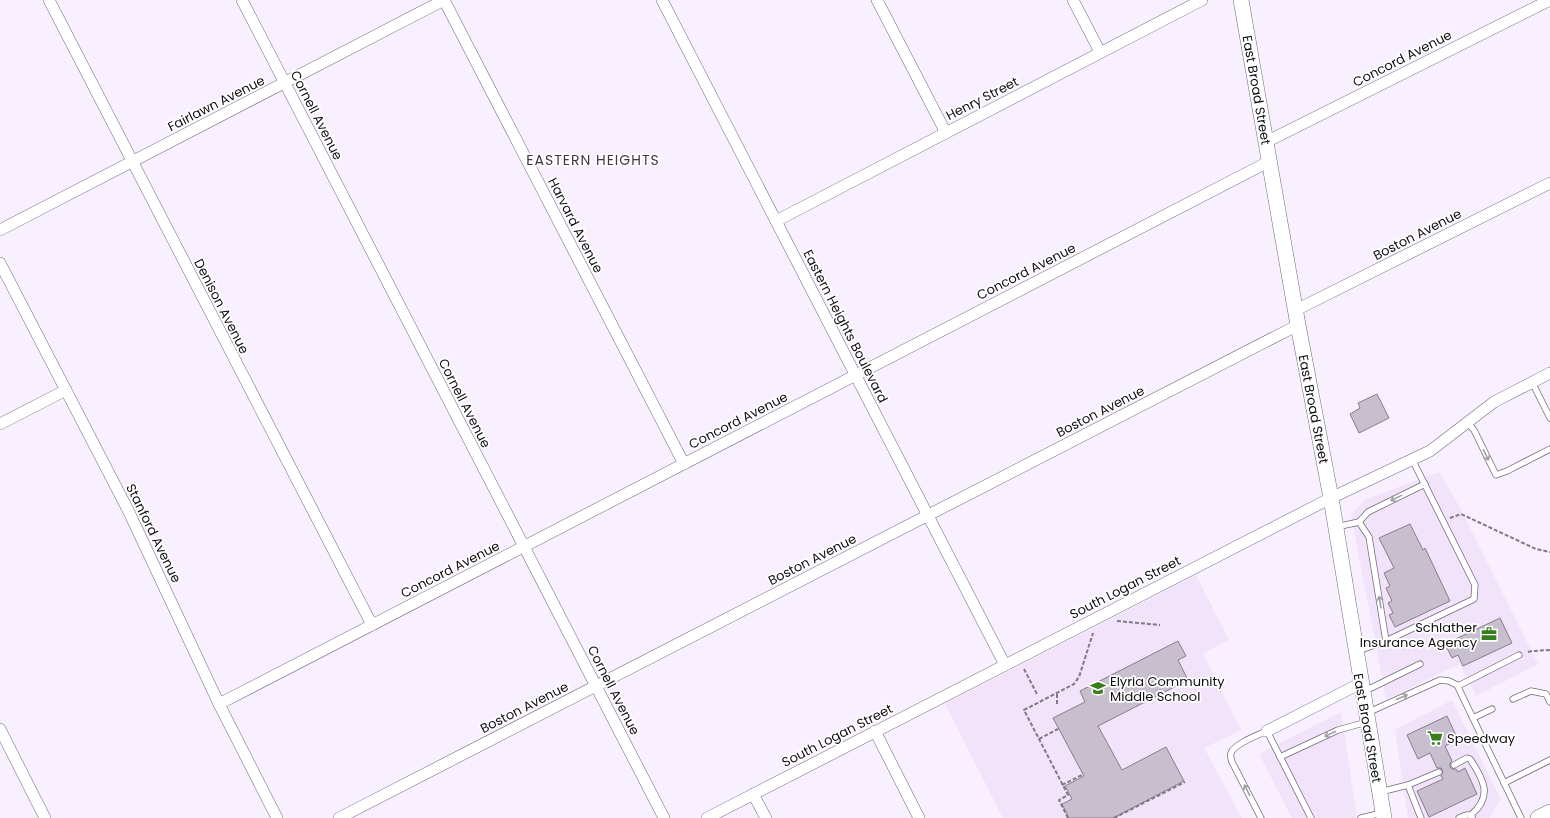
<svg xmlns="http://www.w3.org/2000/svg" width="1550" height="818" viewBox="0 0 1550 818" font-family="Poppins,sans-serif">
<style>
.built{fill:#f1e3fa}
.building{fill:#c7bece;stroke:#867e8c}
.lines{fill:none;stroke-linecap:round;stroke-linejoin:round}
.lane-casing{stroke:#736a78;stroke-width:7}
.street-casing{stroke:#736a78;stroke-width:12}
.secondary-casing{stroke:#736a78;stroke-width:16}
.path{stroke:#807a84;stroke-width:2;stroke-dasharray:4 2;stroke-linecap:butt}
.lane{stroke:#fff;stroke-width:5.5}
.street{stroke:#fff;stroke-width:11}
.secondary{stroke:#fff;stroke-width:15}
.oneway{stroke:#9f9ea0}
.labels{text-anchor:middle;stroke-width:3.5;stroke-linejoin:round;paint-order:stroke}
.street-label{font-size:13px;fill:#100d12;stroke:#fff}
.poi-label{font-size:13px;fill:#100d12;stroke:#fff;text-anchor:start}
.neighbourhood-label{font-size:14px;letter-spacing:1px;fill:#3f3744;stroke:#fff}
</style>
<rect width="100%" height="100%" fill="#f8efff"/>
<g class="built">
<path d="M1439 472 1459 506 1538 664 1476 696 1460 664 1386 699 1351 515 1364 500Z"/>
<path d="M1196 575 1229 640 1203 653 1241 730 1204 748 1242 818H1003L945 704Z"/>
<path d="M1452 700 1501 800 1489 818H1408L1395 730Z"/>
<path d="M1341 712 1357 818H1292L1259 754Z"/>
</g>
<g class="building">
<path d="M1377 394 1389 418 1359 433 1350 414 1360 408 1358 403Z"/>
<path d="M1410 524 1423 550 1425 548 1450 601 1395 627 1389 615 1393 613 1388 603 1392 601 1386 588 1390 586 1384 573 1394 568 1379 538Z"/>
<path d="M1500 618 1512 643 1463 666 1458 655 1452 658 1445 644Z"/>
<path d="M1178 641 1186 656 1178 660 1188 680 1098 726 1122 770 1166 747 1184 781 1113 818H1069L1062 804 1072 799 1065 786 1084 776 1053 718 1085 702 1080 691Z"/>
<path d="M1447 716 1458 740 1445 746 1452 761 1450 763V767L1452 769H1456L1458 772 1465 768 1477 794 1429 817 1417 791 1443 779 1441 776 1443 771 1441 768H1437L1430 753 1418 759 1407 735Z"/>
</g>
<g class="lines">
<defs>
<g id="lane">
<path d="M1532 382 1550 418"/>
<path d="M1467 422 1474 430 1496 475 1507 471 1550 449"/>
<path d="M1359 522 1369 537 1386 641"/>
<path d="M1336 527 1359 522 1368 512 1425 484"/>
<path d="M1358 651 1386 641 1474 599 1475 585 1412 459"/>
<path d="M1458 686 1519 655"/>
<path d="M1363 692 1420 664"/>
<path d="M1513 699 1531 691 1546 694 1550 702"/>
<path d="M1367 713 1440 680 1449 681 1457 685 1521 818"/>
<path d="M1473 718 1492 709"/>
<path d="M1280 757 1338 730 1367 722"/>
<path d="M1454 765 1467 758 1470 759C1484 780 1493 796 1471 815"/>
<path d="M1504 783 1550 760"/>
<path d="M1408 785 1439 772"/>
<path d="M1380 792 1408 785 1421 818"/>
<path d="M1261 818 1232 762C1231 759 1230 756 1231 753 1234 744 1258 735 1267 731L1311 818"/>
<path d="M1361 818 1382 813"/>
<path d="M1459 818 1466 815H1471L1472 817"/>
</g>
<g id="street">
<path d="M49 0 372 625"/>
<path d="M242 0 664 818"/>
<path d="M444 0 684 464"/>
<path d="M662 0 1005 665"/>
<path d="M877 0 946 133"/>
<path d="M1073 0 1100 52"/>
<path d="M1266 142 1550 0"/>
<path d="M776 221 1202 0"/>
<path d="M0 230 444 0"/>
<path d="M0 263 128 510 219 704 277 818"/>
<path d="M1296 310 1550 183"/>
<path d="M0 424 66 390"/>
<path d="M219 704 1270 161"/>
<path d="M0 729 45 818"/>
<path d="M875 731 919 818"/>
<path d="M1267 731 1361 683"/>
<path d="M753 794 766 818"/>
<path d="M339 818 1298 325"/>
<path d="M707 818 1331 498 1430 451 1494 402 1550 373"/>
</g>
<g id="secondary">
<path d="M1241 0 1298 325 1331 498 1384 818"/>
<path d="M1538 818 1550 812"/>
</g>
</defs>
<use href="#lane" class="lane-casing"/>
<use href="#street" class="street-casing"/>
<use href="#secondary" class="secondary-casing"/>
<g class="path">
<path d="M1450 518 1461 514 1536 549 1550 552"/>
<path d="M1117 621 1160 625"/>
<path d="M1528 652 1532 651 1550 650"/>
<path d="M1024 669 1037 694"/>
<path d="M1057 704V693"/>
<path d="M1039 739 1058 729"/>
<path d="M1062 785 1082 775"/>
<path d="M1068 818 1059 800 1068 795 1024 710 1074 684 1079 677 1093 633"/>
<path d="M1114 818 1185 782"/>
</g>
<use href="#lane" class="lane"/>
<use href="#street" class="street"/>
<use href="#secondary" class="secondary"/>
</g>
<defs><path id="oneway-shaft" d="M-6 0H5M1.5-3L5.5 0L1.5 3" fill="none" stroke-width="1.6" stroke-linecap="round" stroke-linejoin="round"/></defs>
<g class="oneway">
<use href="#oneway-shaft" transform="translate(1486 455) rotate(64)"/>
<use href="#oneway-shaft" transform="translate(1396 498) rotate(154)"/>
<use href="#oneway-shaft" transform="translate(1380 602) rotate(-99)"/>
<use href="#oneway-shaft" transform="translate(1402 697) rotate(-24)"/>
<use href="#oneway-shaft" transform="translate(1330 734) rotate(155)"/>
<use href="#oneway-shaft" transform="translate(1247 790) rotate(-117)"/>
</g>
<defs>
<symbol id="office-bare" viewBox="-9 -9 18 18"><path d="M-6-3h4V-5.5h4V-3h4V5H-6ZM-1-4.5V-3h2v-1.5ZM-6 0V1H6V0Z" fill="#397d1f" stroke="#fff" stroke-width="2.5" paint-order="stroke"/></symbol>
<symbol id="school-bare" viewBox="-9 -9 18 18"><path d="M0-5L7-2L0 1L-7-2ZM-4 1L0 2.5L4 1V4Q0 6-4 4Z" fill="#397d1f" stroke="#fff" stroke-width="2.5" paint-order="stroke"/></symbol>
<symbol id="supermarket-bare" viewBox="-9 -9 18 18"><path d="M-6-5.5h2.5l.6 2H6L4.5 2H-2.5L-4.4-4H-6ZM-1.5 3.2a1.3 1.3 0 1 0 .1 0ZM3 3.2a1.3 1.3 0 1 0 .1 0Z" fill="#397d1f" stroke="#fff" stroke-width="2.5" paint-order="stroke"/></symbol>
</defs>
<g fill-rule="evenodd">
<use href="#office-bare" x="1478" y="623" width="22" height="22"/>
<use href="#school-bare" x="1087" y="677" width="22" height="22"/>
<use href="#supermarket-bare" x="1424" y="727" width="22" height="22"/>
</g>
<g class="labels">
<g class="street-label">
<text transform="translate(1402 58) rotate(-27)" y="5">Concord Avenue</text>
<text transform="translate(1257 90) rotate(80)" y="5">East Broad Street</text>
<text transform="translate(982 98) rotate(-27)" y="5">Henry Street</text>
<text transform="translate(216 103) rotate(-27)" y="5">Fairlawn Avenue</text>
<text transform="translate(317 115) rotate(63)" y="5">Cornell Avenue</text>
<text transform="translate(576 225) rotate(63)" y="5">Harvard Avenue</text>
<text transform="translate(1417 234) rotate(-27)" y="5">Boston Avenue</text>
<text transform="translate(1026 271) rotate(-27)" y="5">Concord Avenue</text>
<text transform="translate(222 306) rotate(63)" y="5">Denison Avenue</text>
<text transform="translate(846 326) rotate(63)" y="5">Eastern Heights Boulevard</text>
<text transform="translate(465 403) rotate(63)" y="5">Cornell Avenue</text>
<text transform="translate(1314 409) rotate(79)" y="5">East Broad Street</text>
<text transform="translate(1100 411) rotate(-27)" y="5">Boston Avenue</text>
<text transform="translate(738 420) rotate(-27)" y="5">Concord Avenue</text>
<text transform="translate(154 533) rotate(64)" y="5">Stanford Avenue</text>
<text transform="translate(812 559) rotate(-27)" y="5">Boston Avenue</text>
<text transform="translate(450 569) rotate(-27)" y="5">Concord Avenue</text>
<text transform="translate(1125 587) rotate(-27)" y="5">South Logan Street</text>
<text transform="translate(614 690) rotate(63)" y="5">Cornell Avenue</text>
<text transform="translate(524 707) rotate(-27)" y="5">Boston Avenue</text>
<text transform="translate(1368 728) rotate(80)" y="5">East Broad Street</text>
<text transform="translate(837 735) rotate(-27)" y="5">South Logan Street</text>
</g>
<g class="poi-label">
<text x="1477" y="632" text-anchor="end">Schlather<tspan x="1477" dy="15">Insurance Agency</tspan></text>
<text x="1110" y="686">Elyria Community<tspan x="1110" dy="15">Middle School</tspan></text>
<text x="1447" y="743">Speedway</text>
</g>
<g class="neighbourhood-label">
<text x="593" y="165">EASTERN HEIGHTS</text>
</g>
</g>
</svg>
